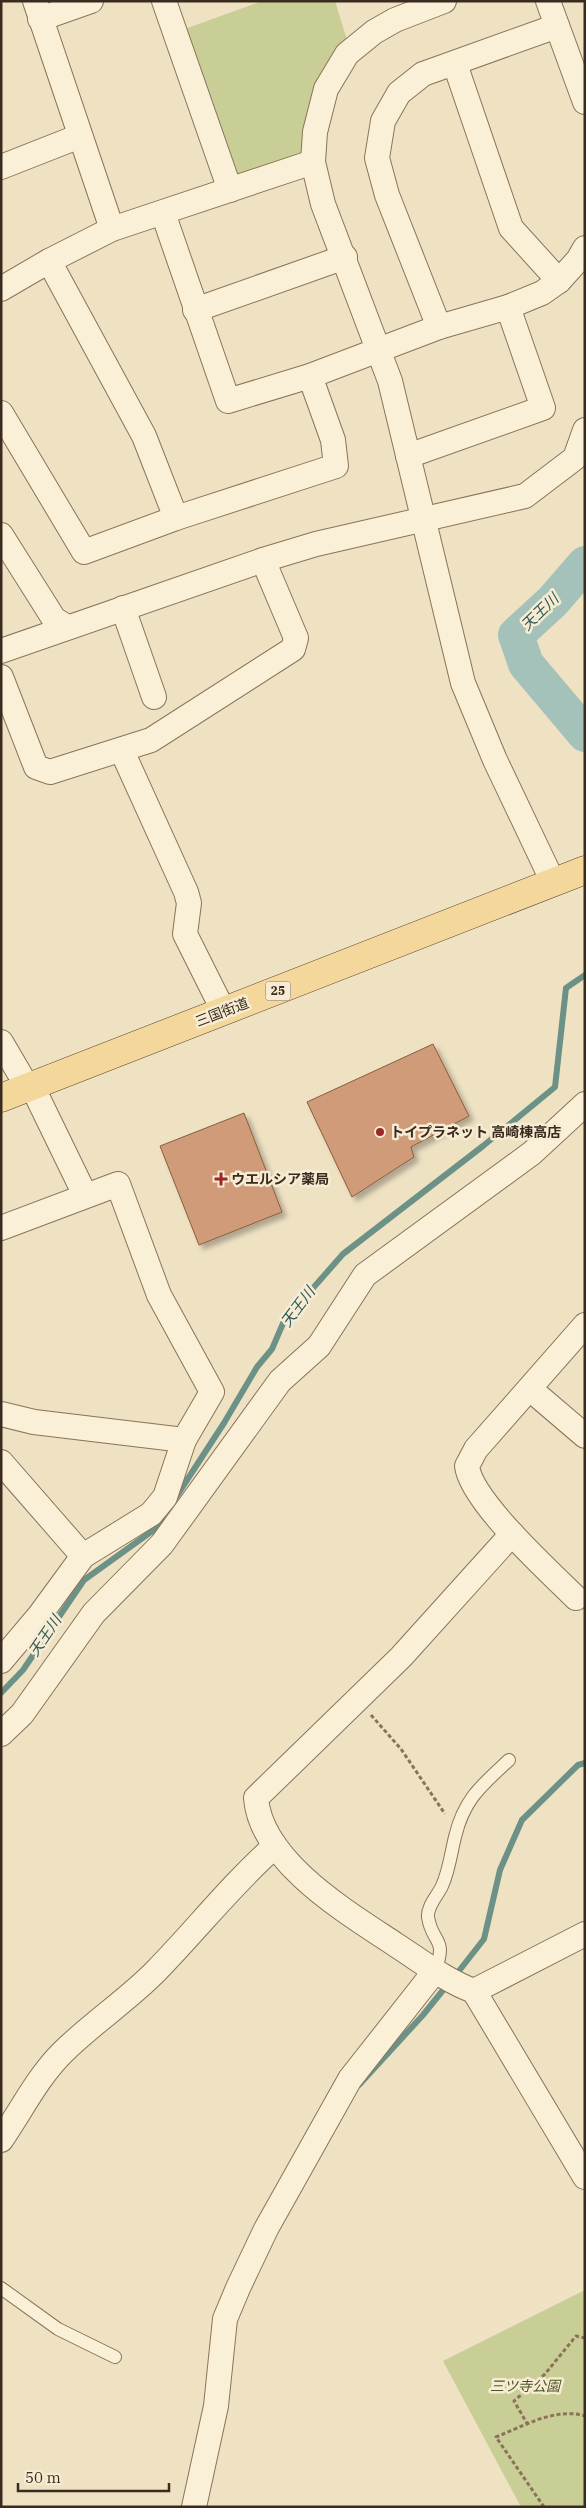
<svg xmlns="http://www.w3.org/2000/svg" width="586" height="2508" viewBox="0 0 586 2508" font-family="'IBM Plex Serif','Noto Sans JP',serif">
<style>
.green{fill:#c8ce96}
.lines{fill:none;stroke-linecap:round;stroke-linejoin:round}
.stream{stroke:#6c9187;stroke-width:6}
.river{stroke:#a5c2ba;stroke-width:36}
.building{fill:#cf9b78;stroke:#8a5c3e;filter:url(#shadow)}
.service-casing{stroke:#8a7359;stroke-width:14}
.minor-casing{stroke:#8a7359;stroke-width:26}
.primary-casing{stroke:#58412d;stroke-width:29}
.path{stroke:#8a7359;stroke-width:3;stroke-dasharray:4 2.5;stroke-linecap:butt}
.service{stroke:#faefd7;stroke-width:12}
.minor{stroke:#faefd7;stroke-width:24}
.primary{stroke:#f4d79a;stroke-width:28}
.poi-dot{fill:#9b2728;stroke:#f7ecd3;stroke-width:2}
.labels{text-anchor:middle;stroke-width:5;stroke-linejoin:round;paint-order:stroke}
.shield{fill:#f7ecd3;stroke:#736554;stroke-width:1}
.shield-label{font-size:12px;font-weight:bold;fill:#3a2b1e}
.street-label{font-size:14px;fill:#3a2b1e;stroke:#f7ecd3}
.poi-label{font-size:14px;font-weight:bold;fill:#3a2b1e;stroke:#f7ecd3;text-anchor:start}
.park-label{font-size:14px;font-style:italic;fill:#4a5724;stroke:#f7ecd3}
.water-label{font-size:15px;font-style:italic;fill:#2c5a57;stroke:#f7ecd3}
</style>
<defs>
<filter id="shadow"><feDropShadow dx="4.5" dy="4.5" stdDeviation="2.5" flood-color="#0004"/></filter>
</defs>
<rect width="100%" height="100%" fill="#efe2c3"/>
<g class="green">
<path d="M262 1H335L348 43 305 154 244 177 228 167 182 30Z"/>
<path d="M585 2290V2507H521L443 2361Z"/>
</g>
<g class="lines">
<g class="stream">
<path d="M176 1497 224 1423 257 1367 272 1349 284 1321 343 1254 483 1146 555 1087 566 988 585 975"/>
<path d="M1 1693 23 1670 84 1580 155 1529 163 1516"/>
<path d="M455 1976 484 1939 500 1870 522 1820 578 1765 585 1763"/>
<path d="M359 2085 423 2015 448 1984"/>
</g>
<path class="river" d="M585 564 553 601 516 635 526 664 585 734"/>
</g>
<g class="building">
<path d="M433 1044 469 1116 411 1147 414 1157 352 1197 307 1102Z"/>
<path d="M244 1113 282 1212 199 1245 160 1146Z"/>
</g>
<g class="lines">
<defs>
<g id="service">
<path d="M435 1971C448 1937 432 1944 428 1917 427 1906 438 1895 442 1886 449 1871 451 1853 455 1837 464 1799 481 1786 509 1760"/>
<path d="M1 2288 58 2329 115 2357"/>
</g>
<g id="minor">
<path d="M35 1 112 229"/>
<path d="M164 1 230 190"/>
<path d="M444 1 395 20 374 32 347 54 326 89 315 132 313 162 323 204 390 381 463 683 495 760 553 882"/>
<path d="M548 1 585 102"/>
<path d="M40 19 91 1"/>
<path d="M455 64 511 228 559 281"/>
<path d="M1 167 80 136"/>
<path d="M163 213 228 401 310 376 439 327 508 307 542 293 559 281 578 260 585 248"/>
<path d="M49 261 144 436 176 518"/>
<path d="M1 289 49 261 112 229 313 162"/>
<path d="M195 310 345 257"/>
<path d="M439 327 387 195 377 158 383 121 399 93 423 74 557 26"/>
<path d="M1 413 84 552 176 518 336 466 333 440 310 376"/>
<path d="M408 456 543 408 508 307"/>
<path d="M1 535 54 619 67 627"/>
<path d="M123 608 154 697"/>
<path d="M1 651 263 560 316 544 525 496 575 458 585 430"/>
<path d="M1 677 36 767 50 772 151 740 293 649 296 638 263 560"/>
<path d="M122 751 186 892 189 903 185 934 224 1012"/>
<path d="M1 1042 28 1088"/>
<path d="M32 1086 85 1195"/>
<path d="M1 1228 118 1184 159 1295 212 1392 184 1440 165 1497 151 1514 83 1556 39 1616 1 1661"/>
<path d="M530 1389 585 1436"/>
<path d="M1 1414 34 1422 184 1440"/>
<path d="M1 1462 83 1556"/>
<path d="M512 1534 401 1657 256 1798C261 1862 348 1913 396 1945 421 1961 446 1981 474 1991L585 1934"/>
<path d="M576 1598C550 1572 471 1501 467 1466L476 1449 585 1325"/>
<path d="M1 1734 22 1714 94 1613 162 1544 280 1381 319 1346 365 1275 532 1153 585 1104"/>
<path d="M474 1991 585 2177"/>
<path d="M1 2140C21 2111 37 2078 62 2053 92 2023 128 2000 157 1970 197 1929 233 1883 275 1846"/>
<path d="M194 2507 216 2406 225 2319 238 2288 266 2229 350 2079 435 1971"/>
</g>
<path id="primary" d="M1 1098 585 870"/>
</defs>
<use href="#service" class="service-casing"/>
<use href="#minor" class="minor-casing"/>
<use href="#primary" class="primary-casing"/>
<g class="path">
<path d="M371 1715 401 1749 445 1814"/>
<path d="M528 2425 514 2401 545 2374 576 2336 585 2338"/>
<path d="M544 2507 496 2437C524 2426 555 2407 585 2416"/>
</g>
<use href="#service" class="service"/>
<use href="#minor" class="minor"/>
<use href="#primary" class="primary"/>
</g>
<g class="poi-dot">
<circle cx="380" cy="1132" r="5"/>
<path d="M218.5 1171.5h5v5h5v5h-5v5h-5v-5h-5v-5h5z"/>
</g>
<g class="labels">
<rect class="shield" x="265.5" y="981.5" width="25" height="19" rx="4"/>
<g class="shield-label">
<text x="278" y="995">25</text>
</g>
<g class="street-label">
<text transform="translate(222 1012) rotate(-21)" y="5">三国街道</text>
</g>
<g class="poi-label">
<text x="390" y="1137">トイプラネット 高崎棟高店</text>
<text x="231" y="1184">ウエルシア薬局</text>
</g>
<g class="park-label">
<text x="525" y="2391">三ツ寺公園</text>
</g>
<g class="water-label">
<text transform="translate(540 612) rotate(-44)" y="5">天王川</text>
<text transform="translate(298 1307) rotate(-53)" y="5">天王川</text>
<text transform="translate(45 1636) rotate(-56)" y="5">天王川</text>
</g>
</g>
<rect width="586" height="2508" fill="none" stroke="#3a2b1e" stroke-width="5"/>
<path d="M18 2483v8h151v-8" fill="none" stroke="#3a2b1e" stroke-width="2.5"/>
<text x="25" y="2483" font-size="15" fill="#3a2b1e" stroke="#f7ecd3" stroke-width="4" paint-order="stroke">50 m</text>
</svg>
